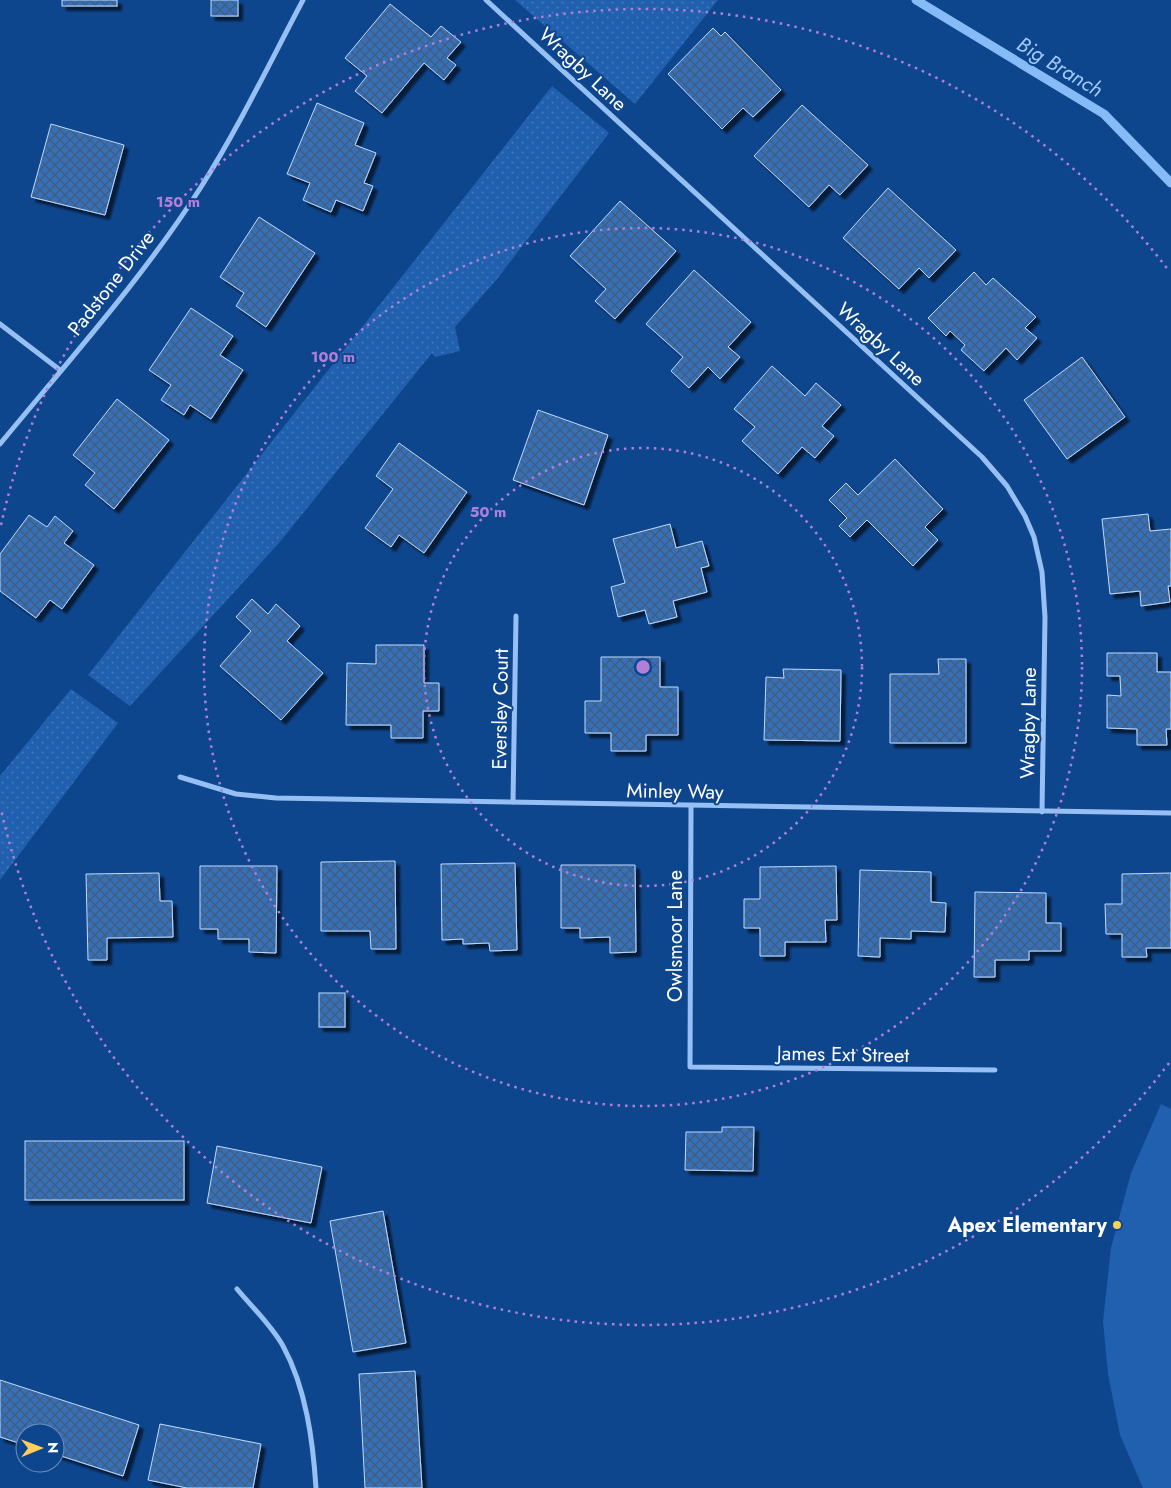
<svg xmlns="http://www.w3.org/2000/svg" width="1171" height="1488" viewBox="0 0 1171 1488" font-family="Jost,sans-serif">
<style>
.grass{fill:url(#grass-dots)}
.park{fill:#2060ae}
.lines{fill:none;stroke-linecap:round;stroke-linejoin:round}
.stream{stroke:#87bbf7;stroke-width:9}
.building{fill:url(#building-cross-hatch);stroke:#bedbfe;filter:url(#shadow)}
.minor{stroke:#96c0f3;stroke-width:5}
.ring{fill:none;stroke:#b080d9;stroke-width:2.5;stroke-dasharray:2.5 5}
.poi-dot{fill:#ffcf59;stroke:#0e468e;stroke-width:2}
.labels{text-anchor:middle;stroke-width:4;stroke-linejoin:round;paint-order:stroke}
.street-label{font-size:20px;fill:#fff;stroke:#0e468e}
.poi-label{font-size:20px;font-weight:bold;fill:#fff;stroke:#0e468e;text-anchor:end}
.water-label{font-size:21px;font-style:italic;fill:#a2cbfb;stroke:#0e468e}
.centre{fill:#b080d9;stroke:#0e468e;stroke-width:2.5}
.ring-label{font-size:15px;text-anchor:middle;font-weight:bold;fill:#b080d9;stroke:#0e468e;stroke-width:4;stroke-linejoin:round;paint-order:stroke}
</style>
<defs>
<pattern id="grass-dots" width="8" height="8" patternUnits="userSpaceOnUse" patternTransform="scale(1.25)"><rect width="8" height="8" fill="#2060ae"/><path d="M2 2h.1M6 6h.1" fill="none" stroke="#4178ba" stroke-width="1.8" stroke-linecap="round"/></pattern>
<pattern id="building-cross-hatch" width="8" height="8" patternUnits="userSpaceOnUse" patternTransform="scale(1.25)"><rect width="8" height="8" fill="#3670b8"/><path d="M0 0l8 8M0 8l8-8" fill="none" stroke="#425c7d"/></pattern>
<filter id="shadow"><feDropShadow dx="4.5" dy="4.5" stdDeviation="1" flood-color="#0009"/></filter>
</defs>
<rect width="100%" height="100%" fill="#0e468e"/>
<g class="grass">
<path d="M515 0H718L635 104Z"/>
<path d="M552 86 609 133 497 279 455 327 460 351 435 357 432 353 279 543 130 706 88 675Z"/>
<path d="M71 689 118 723 0 880V776Z"/>
</g>
<path class="park" d="M1161 1104 1171 1109V1488H1143L1120 1435 1108 1374 1103 1321 1111 1248 1131 1173Z"/>
<g class="lines">
<path class="stream" d="M916 0 1104 114 1171 183"/>
</g>
<g class="building">
<rect x="62" y="0" width="55" height="6"/>
<rect x="211" y="0" width="27" height="16"/>
<path d="M390 4 431 37 441 26 461 42 447 58 456 65 444 80 424 63 382 113 355 91 367 76 345 58Z"/>
<path d="M713 28 721 36 725 32 781 90 753 117 743 108 722 129 668 74Z"/>
<path d="M317 103 364 123 355 145 376 153 364 183 373 186 363 211 336 200 331 212 303 200 310 183 287 174Z"/>
<path d="M802 105 868 165 840 195 829 185 809 207 754 156Z"/>
<path d="M51 124 124 145 105 215 31 197Z"/>
<path d="M888 188 956 250 929 278 919 268 899 289 843 238Z"/>
<path d="M620 201 676 251 615 319 595 301 606 289 570 256Z"/>
<path d="M259 217 315 253 266 327 236 306 244 293 220 277Z"/>
<path d="M694 270 751 322 728 347 740 357 720 379 708 367 689 388 671 371 683 357 646 324Z"/>
<path d="M974 272 986 285 993 278 1036 317 1025 328 1037 338 1017 360 1006 348 984 371 961 350 965 345 950 331 946 336 928 318Z"/>
<path d="M191 308 233 336 220 355 243 370 211 419 190 405 184 415 161 400 171 385 149 370Z"/>
<path d="M1082 357 1125 417 1067 459 1024 400Z"/>
<path d="M772 366 805 396 816 383 841 405 822 426 834 436 815 458 802 447 778 474 742 441 755 427 734 409Z"/>
<path d="M117 399 169 440 114 509 85 485 95 473 73 455Z"/>
<path d="M538 410 608 435 584 505 513 480Z"/>
<path d="M399 443 467 492 424 553 399 535 391 547 365 528 393 489 376 476Z"/>
<path d="M895 459 943 509 925 527 938 540 913 566 867 520 850 537 839 526 847 518 829 500 846 483 858 495Z"/>
<path d="M1148 514 1150 531 1171 529V586H1168L1170 602 1141 606 1140 591 1110 594 1102 519Z"/>
<path d="M29 515 47 527 55 516 73 531 64 543 94 565 62 609 50 600 36 618 0 591V554Z"/>
<path d="M670 524 676 548 702 541 709 566 701 568 707 592 673 601 677 617 649 624 645 610 618 617 611 587 625 583 613 539Z"/>
<path d="M252 599 268 614 276 604 300 626 287 641 323 673 281 720 220 666 251 631 236 617Z"/>
<path d="M376 645H424V683H439V711H423V738H391V725H346L347 663 376 664Z"/>
<path d="M1107 653H1157V672H1171V729H1166L1167 745H1137V729L1107 728V695L1121 696 1120 676H1107Z"/>
<path d="M601 657H660V687H678V735H646V751H611V733H585V701H601Z"/>
<path d="M938 659H966V743H890V674H939Z"/>
<path d="M783 669 841 670 840 741 764 740 766 677 784 678Z"/>
<path d="M395 861 396 949H371L370 931H321V862Z"/>
<path d="M515 863 517 950 490 951 489 943 463 944V939L442 940 441 864Z"/>
<path d="M561 865H635L636 952 610 953V937L580 938V928H561Z"/>
<path d="M200 866H277L276 953 249 952V939H218V929H200Z"/>
<path d="M836 866 837 920H825L826 942H785V956H760V928H744V899H760V867Z"/>
<path d="M860 870 931 872V902L946 903 945 932 911 931V939L880 938V957L858 956Z"/>
<path d="M159 873 160 901H172L173 937 107 938V960H88L86 874Z"/>
<path d="M1171 873V948H1146L1147 957H1122V934H1106L1105 904H1122V874Z"/>
<path d="M975 892 1046 893V923H1061V951H1029V960H995V977H974Z"/>
<rect x="319" y="993" width="26" height="34"/>
<path d="M722 1127H754L753 1171 685 1170 686 1132H722Z"/>
<rect x="25" y="1141" width="159" height="59"/>
<path d="M217 1146 322 1167 311 1223 207 1203Z"/>
<path d="M383 1211 406 1343 353 1352 330 1221Z"/>
<path d="M415 1371 422 1488H365L359 1374Z"/>
<path d="M0 1380 139 1425 123 1476 55 1454V1433H25V1445L0 1437Z"/>
<path d="M160 1424 261 1444 253 1488H187L148 1480Z"/>
</g>
<g class="lines">
<g class="minor">
<path d="M486 0 982 457 1007 486 1025 516 1034 537 1042 572 1045 617 1042 812"/>
<path d="M0 324 60 370"/>
<path d="M0 444C69 360 143 278 201 187 239 127 270 62 303 0"/>
<path d="M180 777 236 794 276 798 1171 813"/>
<path d="M513 802 516 616"/>
<path d="M691 806 690 1067 995 1070"/>
<path d="M237 1289C252 1307 272 1326 283 1346 306 1388 313 1441 316 1488"/>
</g>
</g>
<g class="ring">
<circle cx="643" cy="667" r="219"/>
<circle cx="643" cy="667" r="439"/>
<path d="M1169 1063A658 658 0 0 1 1 809M1 525A658 658 0 0 1 1169 271"/>
</g>
<circle class="poi-dot" cx="1117" cy="1225" r="5"/>
<g class="labels">
<g class="street-label">
<text transform="translate(583 69) rotate(43)" y="7">Wragby Lane</text>
<text transform="translate(111 283) rotate(-52)" y="7">Padstone Drive</text>
<text transform="translate(881 344) rotate(43)" y="7">Wragby Lane</text>
<text transform="translate(500 709) rotate(-89)" y="7">Eversley Court</text>
<text transform="translate(1028 723) rotate(-89)" y="7">Wragby Lane</text>
<text transform="translate(675 791) rotate(1)" y="7">Minley Way</text>
<text transform="translate(675 936) rotate(-90)" y="7">Owlsmoor Lane</text>
<text transform="translate(843 1054) rotate(1)" y="7">James Ext Street</text>
</g>
<g class="poi-label">
<text x="1107" y="1232">Apex Elementary</text>
</g>
<g class="water-label">
<text transform="translate(1060 67) rotate(31)" y="7">Big Branch</text>
</g>
</g>
<circle cx="643" cy="667" r="8" class="centre"/>
<g class="ring-label">
<text x="178" y="207">150 m</text>
<text x="333" y="362">100 m</text>
<text x="488" y="517">50 m</text>
</g>
<g transform="translate(40 1448) rotate(89)"><circle r="24" fill="#0e468e" stroke="#6e90bb"/>
<path d="M0-4L9 19L0 12L-9 19Z" fill="#ffcf59"/>
<text y="-8" font-size="14" font-weight="bold" text-anchor="middle" fill="#ffffff">N</text>
</g>
</svg>
